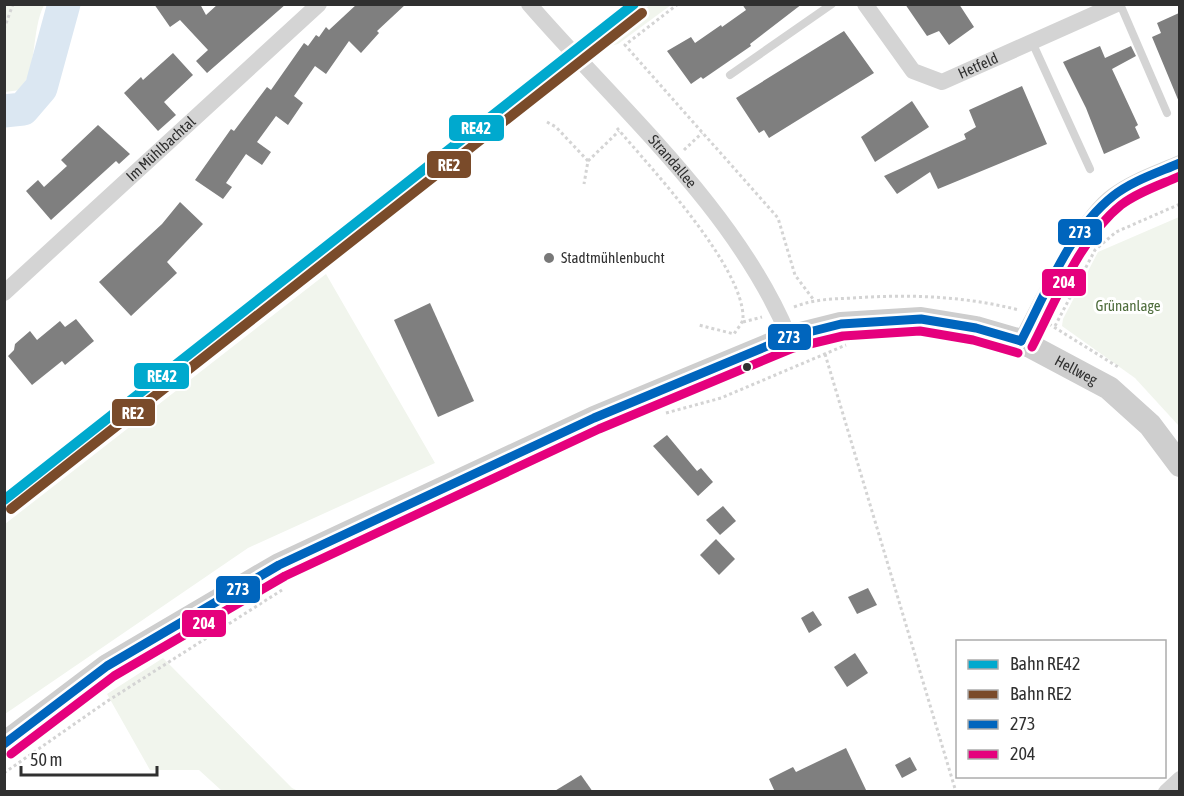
<svg xmlns="http://www.w3.org/2000/svg" width="1184" height="796" viewBox="0 0 1184 796" font-family="'Asap Condensed',sans-serif">
<style>
.green{fill:#f1f5ed}
.lines{fill:none;stroke-linecap:round;stroke-linejoin:round}
.river{stroke:#dbe7f2;stroke-width:33}
.building{fill:#7f7f7f}
.path{stroke:#d4d4d4;stroke-width:3;stroke-dasharray:3 3;stroke-linecap:butt}
.lane{stroke:#d4d4d4;stroke-width:8}
.street{stroke:#d4d4d4;stroke-width:16}
.secondary{stroke:#cecece;stroke-width:24}
.bus-1-casing{stroke:#fff;stroke-width:14}
.bus-2-casing{stroke:#fff;stroke-width:14}
.bus-1{stroke:#0065bd;stroke-width:9}
.bus-2{stroke:#e5007d;stroke-width:9}
.rail-1-casing{stroke:#fff;stroke-width:15}
.rail-2-casing{stroke:#fff;stroke-width:15}
.rail-1{stroke:#00a9ce;stroke-width:10}
.rail-2{stroke:#7a4b2a;stroke-width:10}
.poi-dot{fill:#787878;stroke:#fff;stroke-width:2}
.bus-dot{fill:#303030;stroke:#fff;stroke-width:2}
.labels{text-anchor:middle;stroke-width:6;stroke-linejoin:round;paint-order:stroke}
.street-label{font-size:15px;fill:#303030;stroke:#fff}
.poi-label{font-size:15px;fill:#303030;stroke:#fff;text-anchor:start}
.park-label{font-size:15px;fill:#4f6d3d;stroke:#fff}
.line-badge{stroke:#fff;stroke-width:2}
.badge-label{font-size:16px;text-anchor:middle;font-weight:bold;fill:#fff}
</style>
<rect width="100%" height="100%" fill="#fff"/>
<g class="green">
<path d="M651 4 671 5 618 44 591 51Z"/>
<path d="M4 5H44C31 31 38 68 20 90L5 92Z"/>
<path d="M1179 217V426L1135 378 1062 326 1063 319 1098 252Z"/>
<path d="M326 274 435 463 248 548 5 714V524Z"/>
<path d="M163 658 292 788 298 791H222L199 770H150L107 694Z"/>
</g>
<g class="lines">
<path class="river" d="M4 111 23 109 41 88 64 4"/>
</g>
<g class="building">
<path d="M154 4H200L206 15 218 4H286L207 73 196 61 208 50 180 20 170 27Z"/>
<path d="M357 4H406L377 31 379 33 361 53 349 41 326 74 315 66 294 96 303 103 288 125 276 116 257 142 271 152 262 165 246 154 226 183 232 187 223 199 195 180 231 129 234 131 267 87 271 90 304 43 308 46 316 35 319 37 326 27 329 30Z"/>
<path d="M742 4H802L750 44 751 46 703 79 701 77 691 84 667 51 691 37 695 43 721 25 722 27 746 10Z"/>
<path d="M905 4H959L974 27 949 45 939 31 927 36Z"/>
<path d="M1179 13V102L1152 37 1161 33 1157 23Z"/>
<path d="M844 31 874 73 769 138 764 130 759 133 736 98Z"/>
<path d="M1100 46 1105 58 1131 46 1136 56 1112 69 1138 125 1135 127 1140 138 1104 154 1086 108 1063 62Z"/>
<path d="M173 53 193 75 164 102 176 115 158 131 124 93 141 77 143 80Z"/>
<path d="M1022 86 1047 144 938 189 930 172 897 194 884 176 966 139 964 134 976 127 969 110Z"/>
<path d="M912 101 929 127 875 162 861 137Z"/>
<path d="M98 125 130 154 119 164 116 161 51 220 26 191 38 180 44 187 67 166 61 160Z"/>
<path d="M180 202 203 224 167 262 177 273 131 316 99 282 162 224Z"/>
<path d="M430 303 474 401 438 417 394 320Z"/>
<path d="M76 319 94 341 65 365 62 361 32 385 8 356 14 350 15 344 30 331 37 340 60 321 65 327Z"/>
<path d="M667 435 697 471 701 468 713 482 698 496 653 446Z"/>
<path d="M723 506 736 521 720 535 706 520Z"/>
<path d="M716 539 735 559 719 575 700 555Z"/>
<path d="M868 588 877 605 857 614 848 597Z"/>
<path d="M813 611 822 625 809 633 801 618Z"/>
<path d="M855 653 868 673 847 687 834 667Z"/>
<path d="M846 748 867 792H775L769 779 793 767 796 772Z"/>
<path d="M910 757 917 770 902 778 895 765Z"/>
<path d="M581 775 593 792H553Z"/>
</g>
<g class="lines">
<g class="path">
<path d="M678 4 625 45 778 218 795 275 813 299"/>
<path d="M4 29 13 4"/>
<path d="M547 122 556 127 588 161 584 184"/>
<path d="M617 128C650 167 745 268 743 319 742 324 737 329 734 334L699 325"/>
<path d="M684 150 702 133"/>
<path d="M588 161 619 131"/>
<path d="M794 307C814 299 832 299 853 298 909 294 964 296 1019 310"/>
<path d="M743 322 762 317"/>
<path d="M1049 324 1118 367"/>
<path d="M1055 326 1095 250 1116 232 1180 204"/>
<path d="M825 354 956 792"/>
<path d="M666 413 721 398 846 345"/>
<path d="M4 773 106 702 282 590"/>
</g>
<g class="lane">
<path d="M1120 4 1167 113"/>
<path d="M1032 42 1090 169"/>
<path d="M730 75 832 4"/>
</g>
<g class="street">
<path id="s1" d="M529 4C619 108 736 209 789 337"/>
<path id="s2" d="M865 4 913 71 942 82 1117 4"/>
<path id="s3" d="M4 293 319 4"/>
<path d="M1021 341C1042 302 1080 220 1113 196 1133 181 1157 173 1180 163"/>
<path d="M1166 792 1180 779"/>
</g>
<path class="secondary" id="s4" d="M4 744 107 666 279 565 594 418 789 337 841 324 921 319 976 328 1021 341 1109 388 1150 425 1180 465"/>
<defs>
<g id="bus-1">
<path d="M1021 341C1046 293 1069 231 1113 196 1132 181 1157 173 1180 163"/>
<path d="M4 744 107 666 279 565 594 418 789 337 841 324 921 319 976 328 1021 341"/>
</g>
<g id="bus-2">
<path d="M1032 347C1055 302 1081 237 1121 205 1138 192 1160 185 1180 176"/>
<path d="M11 754 114 676 285 576 599 429 793 348 843 336 920 331 973 340 1018 353"/>
</g>
</defs>
<use href="#bus-1" class="bus-1-casing"/>
<use href="#bus-2" class="bus-2-casing"/>
<use href="#bus-1" class="bus-1"/>
<use href="#bus-2" class="bus-2"/>
<defs>
<path id="rail-1" d="M4 500 634 4"/>
<path id="rail-2" d="M11 509 642 13"/>
</defs>
<use href="#rail-1" class="rail-1-casing"/>
<use href="#rail-2" class="rail-2-casing"/>
<use href="#rail-1" class="rail-1"/>
<use href="#rail-2" class="rail-2"/>
</g>
<circle class="poi-dot" cx="549" cy="258" r="6"/>
<circle class="bus-dot" cx="747" cy="367" r="5"/>
<g class="labels">
<g class="street-label">
<text dy="5" stroke="none"><textPath href="#s2" startOffset="153">Hetfeld</textPath></text>
<text dy="5" stroke="none"><textPath href="#s3" startOffset="213">Im Mühlbachtal</textPath></text>
<text dy="5" stroke="none"><textPath href="#s1" startOffset="213">Strandallee</textPath></text>
<text dy="5" stroke="none"><textPath href="#s4" startOffset="1186">Hellweg</textPath></text>
</g>
<g class="poi-label">
<text x="561" y="263">Stadtmühlenbucht</text>
</g>
<g class="park-label">
<text x="1128" y="311">Grünanlage</text>
</g>
</g>
<g class="line-badge">
<rect x="448" y="114" width="57" height="28" rx="6" fill="#00a9ce"/>
<rect x="426" y="150" width="46" height="29" rx="6" fill="#7a4b2a"/>
<rect x="1057" y="218" width="46" height="28" rx="6" fill="#0065bd"/>
<rect x="1041" y="268" width="46" height="29" rx="6" fill="#e5007d"/>
<rect x="767" y="323" width="45" height="28" rx="6" fill="#0065bd"/>
<rect x="133" y="362" width="57" height="28" rx="6" fill="#00a9ce"/>
<rect x="111" y="398" width="45" height="29" rx="6" fill="#7a4b2a"/>
<rect x="215" y="575" width="46" height="29" rx="6" fill="#0065bd"/>
<rect x="181" y="609" width="46" height="29" rx="6" fill="#e5007d"/>
</g>
<g class="badge-label">
<text x="476" y="134">RE42</text>
<text x="449" y="171">RE2</text>
<text x="1080" y="238">273</text>
<text x="1064" y="288">204</text>
<text x="789" y="343">273</text>
<text x="162" y="382">RE42</text>
<text x="133" y="419">RE2</text>
<text x="238" y="595">273</text>
<text x="204" y="629">204</text>
</g>
<rect width="1184" height="796" fill="none" stroke="#303030" stroke-width="12"/>
<rect x="956" y="640" width="210" height="138" fill="#ffffff" stroke="#acacac" stroke-width="1.5"/>
<rect x="968" y="660" width="30" height="9" fill="#00a9ce" stroke="#acacac" stroke-width="1.5"/>
<text x="1010" y="670" font-size="18" fill="#303030">Bahn RE42</text>
<rect x="968" y="690" width="30" height="9" fill="#7a4b2a" stroke="#acacac" stroke-width="1.5"/>
<text x="1010" y="700" font-size="18" fill="#303030">Bahn RE2</text>
<rect x="968" y="720" width="30" height="9" fill="#0065bd" stroke="#acacac" stroke-width="1.5"/>
<text x="1010" y="730" font-size="18" fill="#303030">273</text>
<rect x="968" y="750" width="30" height="9" fill="#e5007d" stroke="#acacac" stroke-width="1.5"/>
<text x="1010" y="760" font-size="18" fill="#303030">204</text>
<path d="M21 766v9h136v-9" fill="none" stroke="#303030" stroke-width="3"/>
<text x="30" y="766" font-size="18" fill="#303030" stroke="#ffffff" stroke-width="4.5" paint-order="stroke">50 m</text>
</svg>
